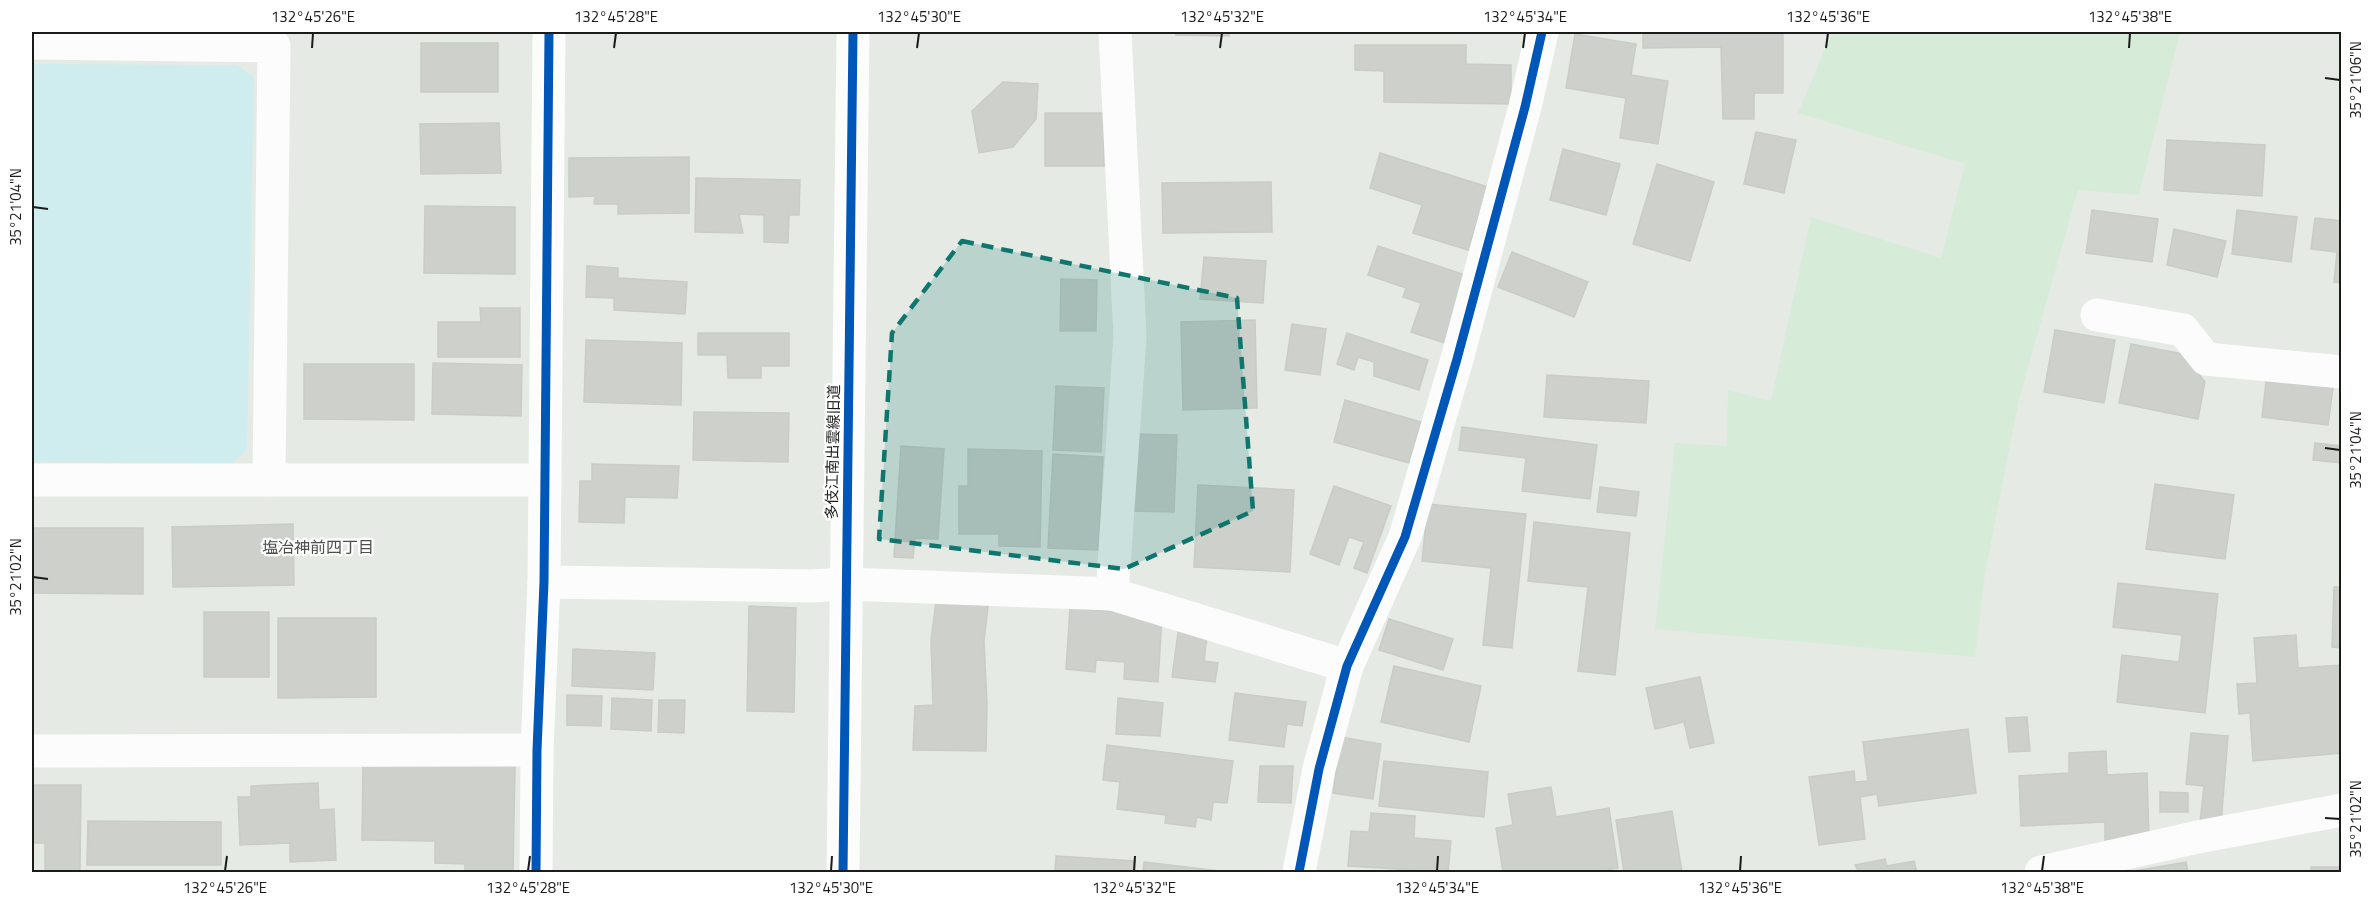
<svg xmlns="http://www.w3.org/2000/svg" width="2373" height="904" viewBox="0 0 2373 904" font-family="'Titillium Web','Noto Sans JP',sans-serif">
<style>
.farmland{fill:#d7ebd9}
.park{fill:#cfedee}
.building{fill:#cdd0cb;stroke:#c8cdc5;stroke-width:1.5}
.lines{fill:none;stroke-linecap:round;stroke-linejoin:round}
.minor{stroke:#fbfcfb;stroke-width:33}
.cycleway-casing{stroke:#fff;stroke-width:13}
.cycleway{stroke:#0057b8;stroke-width:9}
.marked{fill:#0f766e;fill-opacity:0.2;stroke:#0f766e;stroke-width:4.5;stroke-dasharray:12 8;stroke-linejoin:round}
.ticks{fill:none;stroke:#1b1b1b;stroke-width:2}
.labels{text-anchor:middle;stroke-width:4.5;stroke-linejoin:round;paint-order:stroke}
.street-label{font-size:15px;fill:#1b1b1b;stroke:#fff}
.neighbourhood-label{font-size:16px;fill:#4e4e4e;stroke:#fff}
.neatline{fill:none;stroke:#1b1b1b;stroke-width:2}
.ticks-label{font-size:15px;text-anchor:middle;fill:#1b1b1b}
</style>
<rect width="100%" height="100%" fill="#e5eae4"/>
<path class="farmland" d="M1832 32H2180L2139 195 2078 190 2019 399 1985 573 1975 657 1655 629 1675 443 1727 446 1728 390 1771 401 1811 217 1941 258 1965 164 1798 113Z"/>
<path class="park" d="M32 64 237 65 254 78 247 449 233 463 32 462Z"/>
<g class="building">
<path d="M1176 32H1229V36L1176 35Z"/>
<path d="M1643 32H1783V93H1754V119H1723L1721 47 1643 48Z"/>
<path d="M1575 34 1636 44 1631 75 1668 81 1658 144 1620 138 1626 98 1566 88Z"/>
<rect x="421" y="43" width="77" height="49"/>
<path d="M1355 45H1466V64L1511 65V104L1384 102V71L1355 70Z"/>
<path d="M1003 82 1038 84 1036 119 1013 147 979 153 972 111Z"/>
<rect x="1045" y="113" width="59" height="53"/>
<path d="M499 123 501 173 421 174 420 124Z"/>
<path d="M1756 132 1796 140 1784 193 1744 184Z"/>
<path d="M2167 140 2265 145 2262 196 2164 190Z"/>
<path d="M1563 149 1620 164 1606 215 1550 200Z"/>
<path d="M1380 153 1488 187 1468 250 1413 233 1422 205 1370 188Z"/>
<path d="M689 157V213L618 214V204H594L595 196 569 197V158Z"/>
<path d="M1657 164 1714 182 1690 261 1633 244Z"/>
<path d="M696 178 800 180 799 215H789L788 243 764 242V215L739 214 743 233 695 232Z"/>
<path d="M1271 182 1272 232 1163 233 1162 183Z"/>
<path d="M425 206 515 207V274L424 273Z"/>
<path d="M2092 210 2158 219 2152 262 2086 253Z"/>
<path d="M2237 210 2297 217 2291 262 2232 254Z"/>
<path d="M2315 218 2342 221V283L2334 282 2337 252 2311 249Z"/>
<path d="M2174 229 2226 241 2217 277 2167 265Z"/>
<path d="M1378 246 1471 277 1448 344 1411 332 1421 303 1403 297 1406 288 1368 275Z"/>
<path d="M1512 252 1588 282 1574 317 1498 287Z"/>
<path d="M1204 257 1266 261 1263 303 1200 299Z"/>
<path d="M587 266 618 268V278L687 282 685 314 614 310V298L586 297Z"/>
<path d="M1061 279 1097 280 1096 331H1060Z"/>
<path d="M480 308H520V357H438V322H481Z"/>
<path d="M1255 320 1257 408 1183 410 1181 322Z"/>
<path d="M1292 324 1326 329 1320 375 1285 370Z"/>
<path d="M2055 330 2115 340 2104 403 2044 392Z"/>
<path d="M698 333H789V366H761V378H728L727 355H698Z"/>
<path d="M1347 333 1428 360 1419 390 1374 376V362L1358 357 1354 370 1337 364Z"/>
<path d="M586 340 682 343 681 405 584 402Z"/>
<path d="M2131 344 2183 354 2205 382 2198 419 2119 403Z"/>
<path d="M433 363 522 365 521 416 432 414Z"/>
<path d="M304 364H414V420L304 419Z"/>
<path d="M2267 373 2334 381 2328 425 2262 417Z"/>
<path d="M1547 375 1649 381 1646 423 1544 417Z"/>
<path d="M1056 386 1104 388 1101 452 1053 450Z"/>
<path d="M1345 400 1421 422 1409 463 1334 442Z"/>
<path d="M694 412 789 413 788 462 693 460Z"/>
<path d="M1462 427 1597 445 1590 499 1522 491 1526 458 1459 450Z"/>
<path d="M1137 434 1177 435 1174 512 1134 511Z"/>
<path d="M2315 443 2342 446V463L2313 460Z"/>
<path d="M901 446 944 449 938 539 915 538 913 558 894 557Z"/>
<path d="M968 449 1042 451 1040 547 999 546V534H959V486H968Z"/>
<path d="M1053 454 1103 457 1098 550 1048 548Z"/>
<path d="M592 464 679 466 677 498 625 497 624 523 579 522 580 481H592Z"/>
<path d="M2155 484 2234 495 2225 559 2146 549Z"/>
<path d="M1198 485 1294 490 1290 572 1194 567Z"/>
<path d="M1334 486 1391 506 1367 573 1354 568 1364 542 1349 537 1339 565 1310 554Z"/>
<path d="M1600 487 1639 492 1636 516 1597 512Z"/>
<path d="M1428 504 1526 514 1512 648 1483 645 1491 568 1422 561Z"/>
<path d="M1534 522 1630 533 1615 675 1578 671 1588 587 1528 581Z"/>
<path d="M293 524 294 585 173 587 172 527Z"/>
<path d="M32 528H143V594L32 593Z"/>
<path d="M2118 583 2218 594 2205 713 2117 702 2122 655 2179 662 2182 635 2113 627Z"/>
<path d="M2334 587H2342V648L2332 647Z"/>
<path d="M937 594 989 598 984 641 987 704 986 751 913 750 915 706 933 705 931 640Z"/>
<path d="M749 606 796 608 794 712 747 711Z"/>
<path d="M1070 608 1162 616 1158 682 1124 679 1125 662 1096 660 1095 672 1066 669Z"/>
<rect x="204" y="612" width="65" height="65"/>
<path d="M278 618H376V697L278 698Z"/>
<path d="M1389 619 1453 639 1443 670 1379 650Z"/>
<path d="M1179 625 1208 628 1204 661 1218 663 1215 682 1172 677Z"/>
<path d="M2296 635 2298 668 2342 665V753L2253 761 2250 713 2239 714 2237 684 2257 683 2254 638Z"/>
<path d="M573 649 655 653 653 690 572 686Z"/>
<path d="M1394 666 1481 686 1469 742 1381 722Z"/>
<path d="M1700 677 1714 743 1690 748 1684 722 1655 729 1646 688Z"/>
<path d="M1235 693 1306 702 1302 726 1287 724 1284 747 1229 740Z"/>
<path d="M567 695 602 696 601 726 567 725Z"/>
<path d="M612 698 652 700 651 731 611 729Z"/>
<path d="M1118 698 1163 703 1160 736 1116 734Z"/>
<path d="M659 700H685L684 733 658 732Z"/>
<path d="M2027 717 2030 751 2009 752 2006 718Z"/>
<path d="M1968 729 1976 793 1879 806 1877 794 1860 797 1865 839 1819 845 1809 777 1854 771 1855 782 1868 781 1863 742Z"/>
<path d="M2191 733 2228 736 2221 824 2200 822 2204 786 2186 784Z"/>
<path d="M1341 737 1381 744 1373 799 1333 793Z"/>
<path d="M1107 745 1233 761 1227 803 1213 802 1211 820 1197 817 1195 827 1165 823 1166 815 1117 809 1120 782 1103 780Z"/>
<path d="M2106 751 2107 775 2147 773 2149 838 2105 840V822L2021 826 2019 776 2069 773V753Z"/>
<path d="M1384 761 1488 772 1484 817 1379 806Z"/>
<path d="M363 764 515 766 513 872H465V864L435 863V841L362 840Z"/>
<path d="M1260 766H1293L1291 803 1258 802Z"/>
<path d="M318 783 319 810 334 809 336 860 290 862V843L240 845 238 797H251V786Z"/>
<path d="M32 785H81L80 871H45V843H32Z"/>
<path d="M1551 787 1556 817 1609 808 1618 868 1592 872H1503L1496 828 1513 825 1508 794Z"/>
<path d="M2160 792 2188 793V812H2160Z"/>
<path d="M1672 811 1682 872H1624L1616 820Z"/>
<path d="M1371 813 1415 816 1414 838 1451 841 1448 872 1348 866 1351 831 1369 832Z"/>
<path d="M88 821 221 822V865H87Z"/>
<path d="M1056 856 1135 861V872H1055Z"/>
<path d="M1885 859 1887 866 1914 861 1917 872H1859L1855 865Z"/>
<path d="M1144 862 1228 872H1143Z"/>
<path d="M2186 862 2188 872H2128Z"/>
<rect x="2311" y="867" width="31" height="5"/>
</g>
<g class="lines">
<g class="minor">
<path d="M32 43 274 46 269 480"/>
<path d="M2097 315 2183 330 2206 359 2342 372"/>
<path d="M32 480H544"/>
<path d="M544 582 810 586 847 584 1112 594 1347 666"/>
<path d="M1112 594 1130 337 1115 32"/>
<path d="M32 751 537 750"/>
<path d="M536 872 537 750 544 582 549 32"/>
<path d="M843 872 853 32"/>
<path d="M1299 872 1319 769 1347 666 1405 537 1457 359 1525 107 1542 32"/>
<path d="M2041 872 2198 837 2342 810"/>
</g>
<defs>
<g id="cycleway">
<path d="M536 872 537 750 544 582 549 32"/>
<path d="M843 872 853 32"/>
<path d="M1299 872 1319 769 1347 666 1405 537 1457 359 1525 107 1542 32"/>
</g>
</defs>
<use href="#cycleway" class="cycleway-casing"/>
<use href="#cycleway" class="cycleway"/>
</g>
<path class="marked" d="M962 241 1237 298 1253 511 1124 569 879 539 892 333Z"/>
<path class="ticks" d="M312 48 313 33M614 48 616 33M917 48 919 33M1220 48 1222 33M1523 48 1525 33M1826 48 1828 33M2129 48 2130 33M2325 78 2340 80M33 207 48 209M2325 448 2340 450M33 577 48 579M2325 818 2340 819M225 871 227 856M528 871 530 856M831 871 832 856M1134 871 1135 856M1437 871 1438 856M1740 871 1741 856M2042 871 2044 856"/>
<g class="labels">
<g class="street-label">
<text transform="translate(833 452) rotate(-89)" y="5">多伎江南出雲線旧道</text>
</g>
<g class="neighbourhood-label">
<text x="318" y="553">塩冶神前四丁目</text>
</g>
</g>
<rect width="2373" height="904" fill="none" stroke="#ffffff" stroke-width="66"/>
<rect x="33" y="33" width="2307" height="838" class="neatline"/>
<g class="ticks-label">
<text x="313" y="22">132°45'26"E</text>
<text x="616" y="22">132°45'28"E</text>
<text x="919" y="22">132°45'30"E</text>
<text x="1222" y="22">132°45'32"E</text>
<text x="1525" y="22">132°45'34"E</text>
<text x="1828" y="22">132°45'36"E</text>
<text x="2130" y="22">132°45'38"E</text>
<text transform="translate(2356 80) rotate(-90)" y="5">35°21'06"N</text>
<text transform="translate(16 207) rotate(-90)" y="5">35°21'04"N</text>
<text transform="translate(2356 450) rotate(-90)" y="5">35°21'04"N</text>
<text transform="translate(16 577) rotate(-90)" y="5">35°21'02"N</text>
<text transform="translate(2356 819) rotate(-90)" y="5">35°21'02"N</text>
<text x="225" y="893">132°45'26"E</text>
<text x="528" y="893">132°45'28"E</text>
<text x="831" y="893">132°45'30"E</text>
<text x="1134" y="893">132°45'32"E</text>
<text x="1437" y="893">132°45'34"E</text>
<text x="1740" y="893">132°45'36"E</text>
<text x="2042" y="893">132°45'38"E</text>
</g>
</svg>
